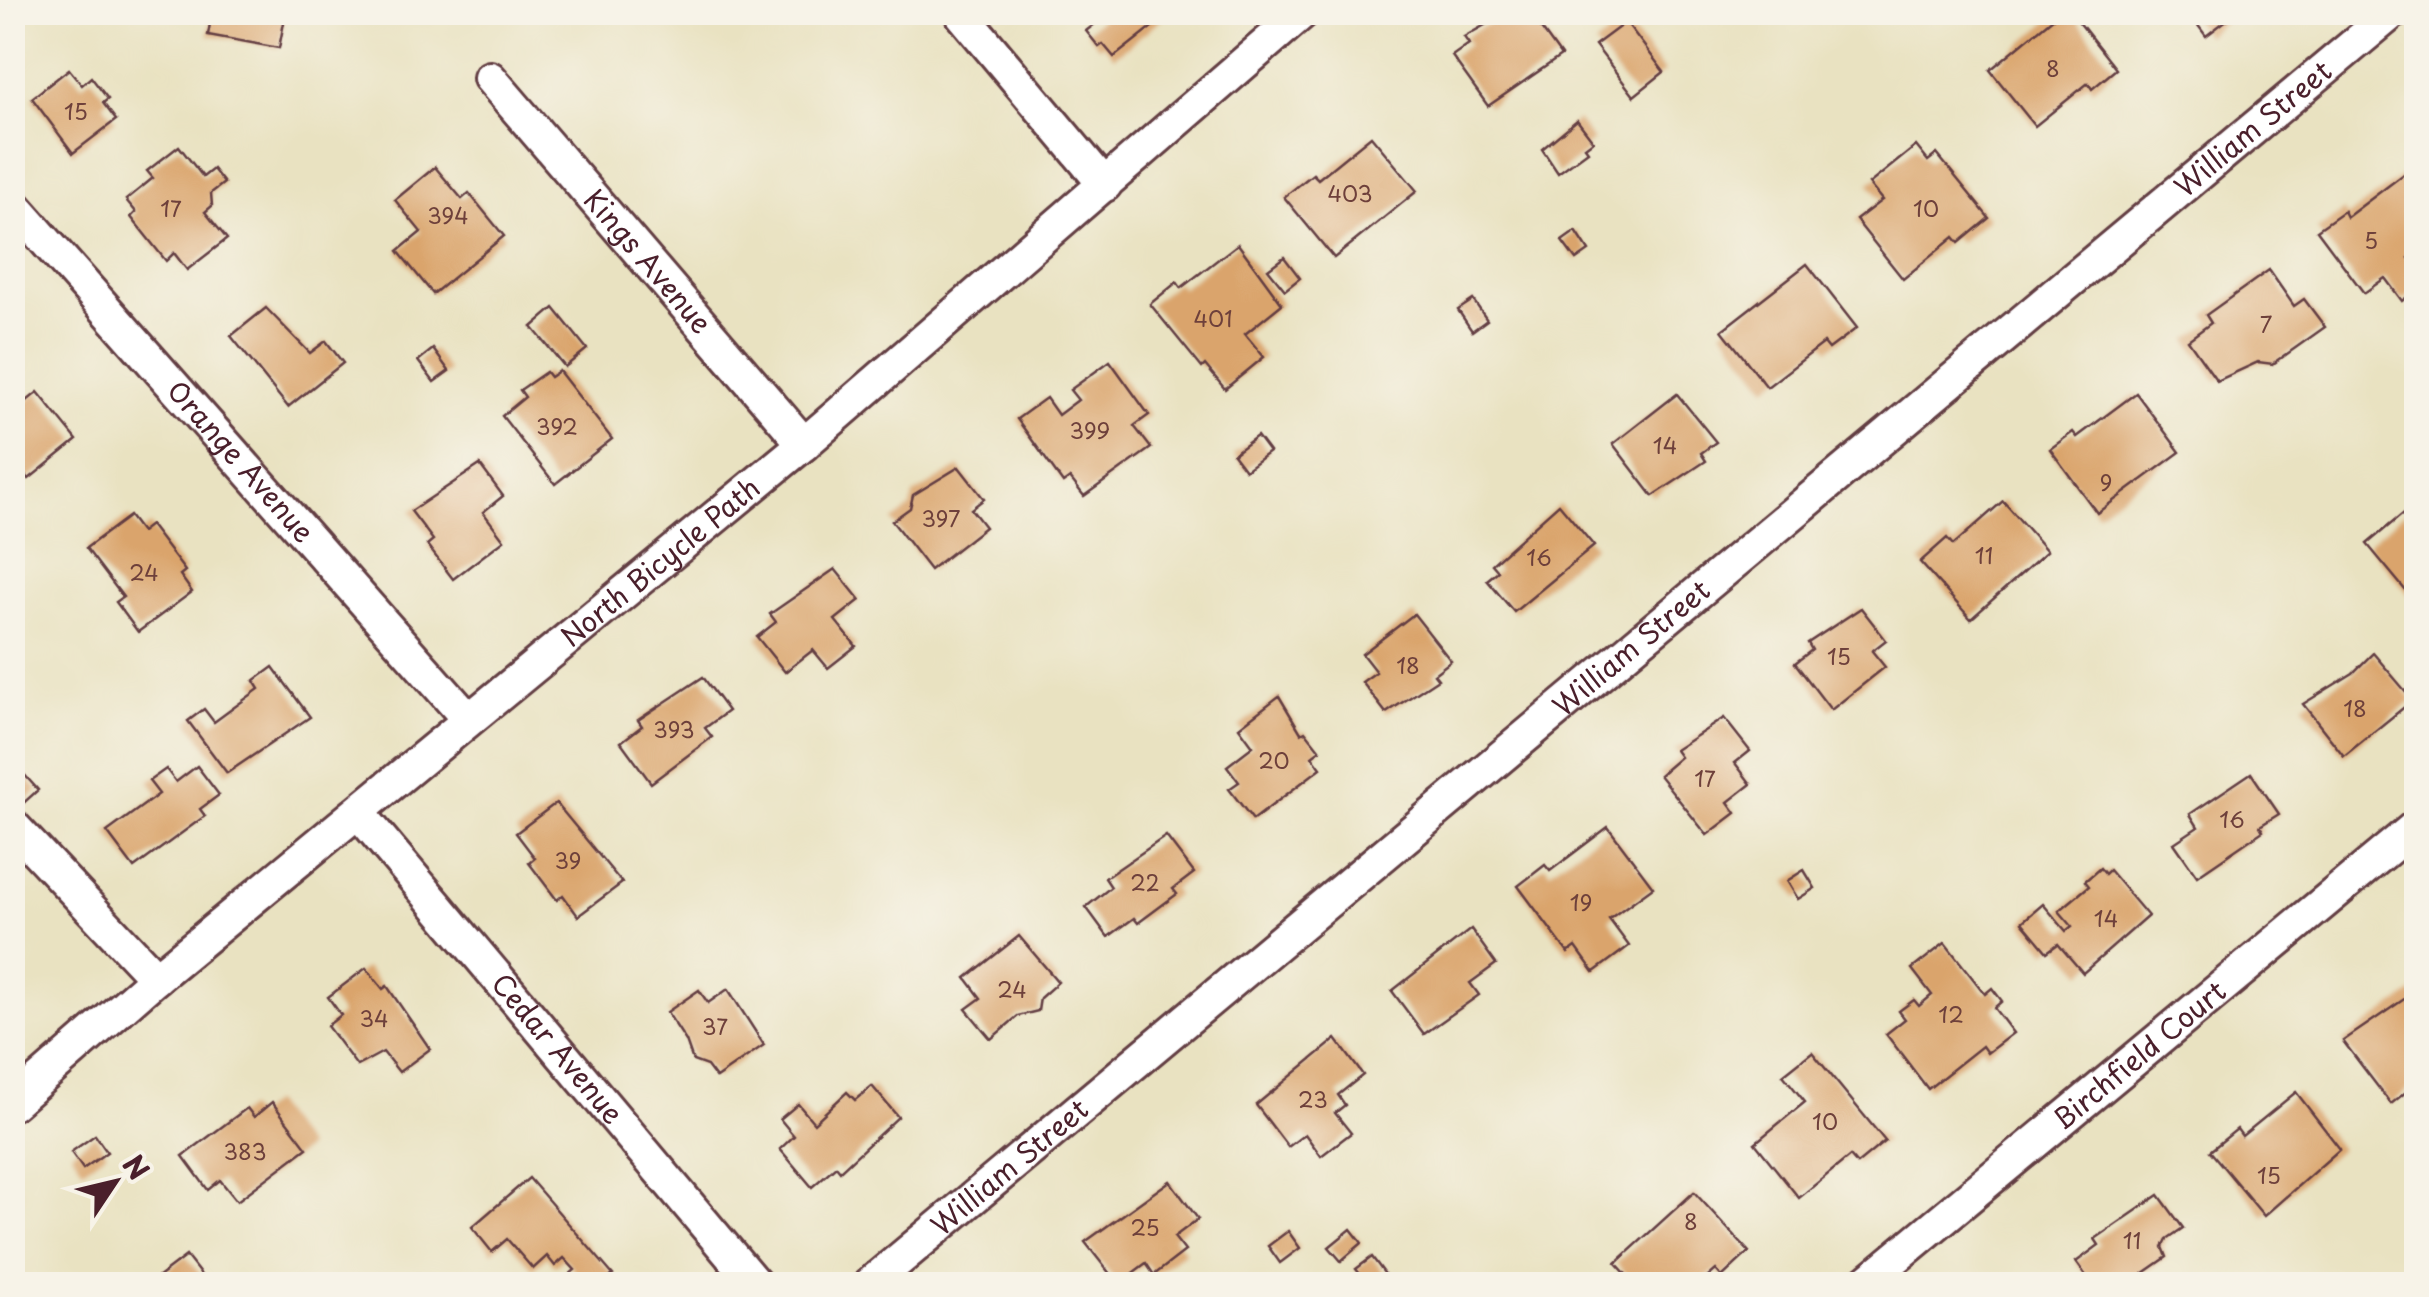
<svg xmlns="http://www.w3.org/2000/svg" width="2429" height="1297" viewBox="0 0 2429 1297" font-family="'Playpen Sans',sans-serif">
<style>
.building{fill:#daa46c}
.lines{fill:none;stroke-linecap:round;stroke-linejoin:round}
.minor-casing{stroke:#623c42;stroke-width:38}
.minor{stroke:#fff;stroke-width:32}
.labels{text-anchor:middle;stroke-width:8;stroke-linejoin:round;paint-order:stroke}
.number-label{font-size:22px;fill:#6e403b}
.street-label{font-size:28px;fill:#4a1f2b;stroke:#f7f3e8}
</style>
<rect width="100%" height="100%" fill="#f7f3e8"/>
<filter id="ink" filterUnits="userSpaceOnUse"><feTurbulence type="fractalNoise" baseFrequency=".01" numOctaves="2"/><feDisplacementMap in="SourceGraphic" scale="20" xChannelSelector="R" yChannelSelector="G"/><feConvolveMatrix kernelMatrix="1 2 1 2 8 2 1 2 1" color-interpolation-filters="sRGB"/></filter>
<filter id="wash" filterUnits="userSpaceOnUse"><feTurbulence type="fractalNoise" baseFrequency=".0048" numOctaves="4" result="noise"/><feDisplacementMap in="SourceGraphic" scale="40" xChannelSelector="R" yChannelSelector="G"/><feGaussianBlur stdDeviation="2.25" result="paint"/><feColorMatrix in="noise" values="0 0 0 0 0 0 0 0 0 0 0 0 0 0 0 0 0 1.4 0 .05"/><feComposite in="paint" operator="in"/></filter>
<g filter="url(#wash)">
<rect width="100%" height="100%" fill="#e9e2c1"/>
<g id="blocks">
<g class="building">
<path d="M212 12H286L279 48 208 35Z"/>
<path d="M1110 12H1171L1114 57 1103 44 1099 47 1086 31Z"/>
<path d="M1508 12H1529L1561 56 1488 106 1452 56 1469 44 1464 37Z"/>
<path d="M2060 12H2071L2116 69 2092 89 2088 83 2035 126 1990 70Z"/>
<path d="M2188 12H2237L2206 36Z"/>
<path d="M1626 22 1664 72 1634 96 1595 45Z"/>
<path d="M69 69 82 85 91 77 108 99 103 103 116 120 73 153 32 98Z"/>
<path d="M1577 120 1593 141 1585 147 1588 151 1558 173 1542 149Z"/>
<path d="M1371 136 1417 191 1334 258 1284 197 1313 174 1318 179Z"/>
<path d="M179 146 203 177 213 169 224 183 211 193 212 206 205 212 227 239 187 270 174 253 166 261 131 217 136 212 126 200 153 178 147 171Z"/>
<path d="M1916 146 1928 161 1937 154 1989 218 1959 243 1954 237 1903 279 1856 220 1882 200 1869 184Z"/>
<path d="M435 167 462 199 469 193 504 236 433 294 398 251 421 232 395 200Z"/>
<path d="M2404 174 2416 189V252L2409 258 2416 267V290L2402 301 2385 278 2364 293 2317 230 2344 211 2347 217Z"/>
<path d="M1576 231 1589 251 1576 260 1562 241Z"/>
<path d="M1238 244 1282 304 1245 334 1264 357 1225 389 1205 365 1202 368 1150 304 1177 282 1181 288Z"/>
<path d="M1284 257 1300 278 1285 290 1268 269Z"/>
<path d="M1807 264 1857 328 1829 349 1824 343 1767 387 1722 330Z"/>
<path d="M2269 270 2294 306 2304 299 2325 327 2273 364 2258 362 2217 381 2188 340 2211 323 2206 315Z"/>
<path d="M1473 300 1487 320 1472 331 1458 310Z"/>
<path d="M266 308 310 353 326 341 343 363 288 407 231 336Z"/>
<path d="M554 308 587 349 565 367 532 327Z"/>
<path d="M433 349 449 371 434 382 418 361Z"/>
<path d="M1110 361 1149 415 1134 426 1151 448 1084 496 1070 478 1063 483 1017 419 1046 398 1058 415 1078 400 1070 390Z"/>
<path d="M559 371 612 439 555 484 502 416 525 397 520 390 546 372 550 377Z"/>
<path d="M38 392 77 440 29 479 25 474 12 484V413Z"/>
<path d="M2136 393 2180 452 2097 513 2050 449 2073 432 2077 437Z"/>
<path d="M1677 394 1716 442 1701 453 1706 461 1653 496 1613 444Z"/>
<path d="M1257 436 1269 452 1245 470 1233 454Z"/>
<path d="M480 465 503 496 483 512 504 540 453 579 427 545 433 540 411 511Z"/>
<path d="M959 467 984 499 971 509 985 527 930 570 892 521 910 508 913 495Z"/>
<path d="M2003 501 2047 551 1971 619 1920 562 1947 538 1953 545Z"/>
<path d="M1559 504 1594 546 1514 612 1487 580 1498 571 1492 564Z"/>
<path d="M2404 513 2416 529V603L2367 544Z"/>
<path d="M129 516 141 532 150 525 185 571 180 575 192 592 138 632 116 602 123 597 86 548Z"/>
<path d="M835 569 860 600 835 620 856 646 828 668 813 650 785 672 757 637 776 622 770 614Z"/>
<path d="M1861 608 1886 640 1872 651 1885 667 1831 710 1795 663 1812 650 1808 643Z"/>
<path d="M1414 614 1451 661 1434 674 1438 679 1386 713 1362 682 1376 672 1362 654Z"/>
<path d="M2373 653 2413 700 2344 756 2303 704 2353 673Z"/>
<path d="M273 667 310 717 227 773 188 721 204 709 214 722 259 689 254 681Z"/>
<path d="M703 677 728 711 705 728 712 737 651 783 621 742 642 726 638 720Z"/>
<path d="M1279 696 1301 733 1305 731 1320 750 1312 756 1321 768 1253 820 1229 789 1239 782 1227 766 1253 746 1239 727Z"/>
<path d="M1724 718 1750 751 1735 763 1751 784 1728 802 1736 813 1707 835 1659 775 1680 757 1675 750Z"/>
<path d="M197 766 219 795 200 809 205 816 134 868 107 832 159 794 149 781 166 769 176 782Z"/>
<path d="M22 772 38 790 19 807 12 801V777Z"/>
<path d="M2251 773 2279 814 2260 826 2263 831 2197 876 2174 843 2198 827 2190 814Z"/>
<path d="M556 803 622 883 578 916 563 895 557 900 529 863 535 858 516 833Z"/>
<path d="M1608 827 1653 887 1609 919 1629 946 1594 972 1576 947 1568 953 1518 886 1545 865 1550 871Z"/>
<path d="M1166 836 1194 873 1173 889 1177 894 1138 923 1134 918 1108 937 1086 907 1111 887 1105 878Z"/>
<path d="M2100 868 2105 874 2109 870 2148 916 2083 973 2058 944 2047 952 2022 922 2043 904 2066 931 2072 926 2059 911 2089 886 2085 881Z"/>
<path d="M1804 870 1815 888 1798 899 1787 881Z"/>
<path d="M1471 929 1496 964 1470 983 1479 995 1424 1034 1392 991Z"/>
<path d="M1019 936 1058 982 1040 998 1038 1011 1018 1016 991 1039 966 1009 981 998 966 978Z"/>
<path d="M1945 943 1985 994 1992 988 2002 1001 1994 1008 2013 1033 1987 1053 1982 1046 1928 1089 1886 1034 1905 1019 1899 1011 1914 1000 1919 1006 1932 995 1912 969Z"/>
<path d="M366 968 383 989 387 986 430 1049 399 1072 383 1052 357 1066 327 1026 341 1015 328 997Z"/>
<path d="M728 989 764 1045 716 1078 707 1066 693 1061 686 1041 667 1012 699 990 708 1003Z"/>
<path d="M2416 991V1084L2391 1104 2343 1041Z"/>
<path d="M1336 1039 1363 1075 1338 1095 1345 1105 1335 1113 1351 1133 1321 1156 1305 1134 1288 1147 1256 1105Z"/>
<path d="M1812 1052 1885 1141 1857 1164 1850 1156 1799 1198 1755 1143 1805 1102 1783 1075Z"/>
<path d="M872 1086 898 1117 840 1171 836 1166 812 1187 780 1149 794 1136 780 1119 798 1104 814 1123 847 1092 855 1100Z"/>
<path d="M2296 1092 2340 1149 2264 1216 2210 1151 2237 1129 2242 1136Z"/>
<path d="M272 1102 307 1148 237 1201 220 1180 208 1190 183 1156 247 1108 254 1117Z"/>
<path d="M95 1135 107 1152 83 1169 71 1152Z"/>
<path d="M529 1178 613 1275 602 1284H564L562 1281 575 1270 564 1258 555 1266 547 1256 533 1269 507 1239 492 1252 472 1227Z"/>
<path d="M1170 1181 1198 1219 1174 1237 1185 1251 1154 1275 1146 1263 1118 1284 1085 1242Z"/>
<path d="M1694 1192 1749 1252 1722 1277 1716 1270 1700 1284H1635L1616 1263Z"/>
<path d="M2159 1195 2183 1228 2167 1239 2163 1247 2167 1257 2134 1280 2137 1284H2092L2076 1262 2099 1245 2095 1239Z"/>
<path d="M1351 1229 1362 1243 1341 1261 1329 1247Z"/>
<path d="M1288 1231 1300 1248 1280 1263 1268 1246Z"/>
<path d="M186 1256 208 1284H149Z"/>
<path d="M1372 1257 1387 1277 1376 1284H1368L1356 1269Z"/>
</g>
</g>
</g>
<g filter="url(#ink)">
<use href="#blocks" fill-opacity="0" stroke="#623c42" stroke-width="2.5"/>
<g class="lines">
<defs>
<g id="minor">
<path d="M960 12 1105 185"/>
<path id="s1" d="M490 78 804 444"/>
<path id="s2" d="M12 203 468 719"/>
<path id="s3" d="M359 813 755 1284"/>
<path d="M12 825 156 978"/>
<path id="s4" d="M12 1104 156 978 804 444 1303 12"/>
<path id="s5" d="M870 1284 2393 12"/>
<path id="s6" d="M1864 1284 2416 826"/>
</g>
</defs>
<use href="#minor" class="minor-casing"/>
<use href="#minor" class="minor"/>
</g>
</g>
<g class="labels">
<g class="number-label">
<text x="2053" y="77">8</text>
<text x="76" y="120">15</text>
<text x="1350" y="202">403</text>
<text x="171" y="217">17</text>
<text x="1926" y="217">10</text>
<text x="448" y="224">394</text>
<text x="2371" y="249">5</text>
<text x="1213" y="327">401</text>
<text x="2266" y="333">7</text>
<text x="557" y="435">392</text>
<text x="1090" y="439">399</text>
<text x="1665" y="454">14</text>
<text x="2106" y="491">9</text>
<text x="941" y="527">397</text>
<text x="1984" y="564">11</text>
<text x="1539" y="566">16</text>
<text x="144" y="581">24</text>
<text x="1839" y="665">15</text>
<text x="1408" y="674">18</text>
<text x="2355" y="717">18</text>
<text x="674" y="738">393</text>
<text x="1274" y="769">20</text>
<text x="1705" y="787">17</text>
<text x="2232" y="828">16</text>
<text x="568" y="869">39</text>
<text x="1145" y="891">22</text>
<text x="1581" y="911">19</text>
<text x="2106" y="927">14</text>
<text x="1012" y="998">24</text>
<text x="1951" y="1023">12</text>
<text x="374" y="1027">34</text>
<text x="715" y="1035">37</text>
<text x="1313" y="1108">23</text>
<text x="1825" y="1130">10</text>
<text x="245" y="1160">383</text>
<text x="2269" y="1184">15</text>
<text x="1691" y="1230">8</text>
<text x="1145" y="1236">25</text>
<text x="2132" y="1249">11</text>
</g>
<g class="street-label">
<text dy="10" stroke="none"><textPath href="#s5" startOffset="1802">William Street</textPath></text>
<text dy="10" stroke="none"><textPath href="#s1" startOffset="242">Kings Avenue</textPath></text>
<text dy="10" stroke="none"><textPath href="#s2" startOffset="345">Orange Avenue</textPath></text>
<text dy="10" stroke="none"><textPath href="#s4" startOffset="845">North Bicycle Path</textPath></text>
<text dy="10" stroke="none"><textPath href="#s5" startOffset="992">William Street</textPath></text>
<text dy="10" stroke="none"><textPath href="#s3" startOffset="308">Cedar Avenue</textPath></text>
<text dy="10" stroke="none"><textPath href="#s6" startOffset="358">Birchfield Court</textPath></text>
<text dy="10" stroke="none"><textPath href="#s5" startOffset="182">William Street</textPath></text>
</g>
</g>
<rect width="2429" height="1297" fill="none" stroke="#f7f3e8" stroke-width="50"/>
<g transform="translate(115 1182) rotate(55)" stroke="#f7f3e8" stroke-width="8" paint-order="stroke">
<path d="M0-8L18 38L0 25L-18 38Z" fill="#4a1f2b"/>
<text y="-15" font-size="28" font-weight="bold" text-anchor="middle" fill="#4a1f2b">N</text>
</g>
</svg>
